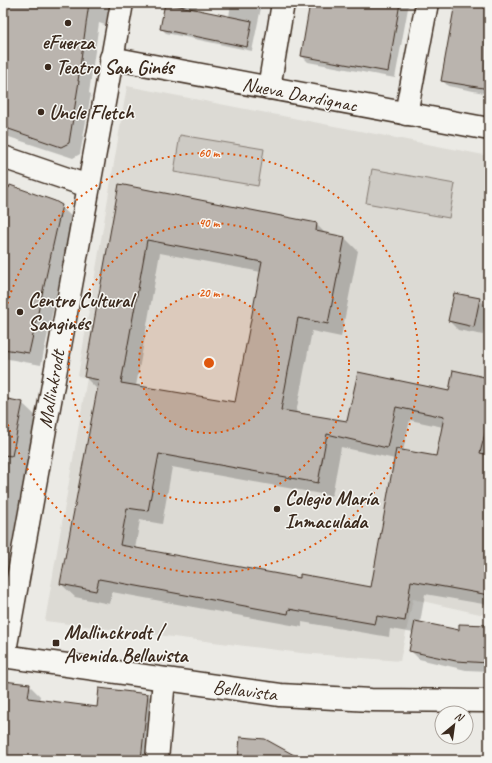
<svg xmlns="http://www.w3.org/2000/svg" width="492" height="763" viewBox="0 0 492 763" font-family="Caveat,sans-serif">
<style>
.built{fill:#dcdad4}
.grass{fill:#cdcac4;stroke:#847a71}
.shadow{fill:#0003;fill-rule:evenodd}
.building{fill:#bab4ae;stroke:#3b2a1e;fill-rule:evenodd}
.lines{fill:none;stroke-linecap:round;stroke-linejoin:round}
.minor-casing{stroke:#3b2a1e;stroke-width:25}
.major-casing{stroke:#3b2a1e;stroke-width:25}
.minor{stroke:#f6f6f2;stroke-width:22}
.major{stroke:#f6f6f2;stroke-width:22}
.ring{fill:none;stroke:#df570d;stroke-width:2;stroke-dasharray:2 4}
.poi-dot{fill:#3b2a1e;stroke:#f6f6f2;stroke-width:1.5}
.labels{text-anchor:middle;stroke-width:3;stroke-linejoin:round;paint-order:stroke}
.poi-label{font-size:20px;font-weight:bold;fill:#3b2a1e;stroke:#f6f6f2;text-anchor:start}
.street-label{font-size:20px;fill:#3b2a1e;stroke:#f6f6f2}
.centre{fill:#df570d;stroke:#f6f6f2;stroke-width:2}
.ring-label{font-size:12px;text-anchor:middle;font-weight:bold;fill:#df570d;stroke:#f6f6f2;stroke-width:3;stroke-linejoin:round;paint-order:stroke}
</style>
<rect width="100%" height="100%" fill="#ebeae5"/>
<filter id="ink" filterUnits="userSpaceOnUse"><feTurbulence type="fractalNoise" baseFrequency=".025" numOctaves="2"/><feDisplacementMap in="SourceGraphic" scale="8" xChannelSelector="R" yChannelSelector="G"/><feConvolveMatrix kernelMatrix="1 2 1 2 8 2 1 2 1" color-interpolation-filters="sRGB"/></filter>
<g filter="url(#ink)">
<path class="built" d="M127 86 489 156V616L413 599 400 661 301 653 45 621 87 378 78 376Z"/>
<g class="grass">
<path d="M180 135 264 149 258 186 174 172Z"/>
<path d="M372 169 455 184 449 218 366 203Z"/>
</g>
<g class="shadow">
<path d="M3 3H110L105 25 99 23 89 93 91 94 80 154 73 158 3 135Z"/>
<path d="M165 3H198L196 10 229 17 231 3H262L252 51 166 33 161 28Z"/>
<path d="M311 3H409L395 78 308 62 302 56Z"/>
<path d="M456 3H489V94L448 86 443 81Z"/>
<path d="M3 184 55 201 73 218 41 365 3 358Z"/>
<path d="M119 185 316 224 326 234 345 238 358 251 341 337 312 331 296 413 348 422 358 373 450 392 489 379V605L425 594 420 623 460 631 489 626V671L466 670 419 659 411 651 414 633 390 629 389 637 302 622V627L112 592 110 604 75 597 61 584 98 390 85 377ZM160 253 261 272 236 403 136 386ZM410 420 443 427 437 457 403 451ZM341 447 395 459 372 588 300 580 135 549 140 520 162 524 172 467 332 496Z"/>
<path d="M479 299 488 308 483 335 458 330 449 321Z"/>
<path d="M3 399 22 403 36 416 3 588Z"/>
<path d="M3 682 29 685 40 696 39 701 98 708 148 695 158 705 153 760H3Z"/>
</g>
<g class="building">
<path d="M3 3H89L78 81H79L69 143 61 147 3 127Z"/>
<path d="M165 3 252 21 247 47 160 29Z"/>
<path d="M310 3H400L388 72 301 56Z"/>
<path d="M455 3H489V89L441 81Z"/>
<path d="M119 184 317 223 316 231 345 237 328 324 298 318 281 410 347 421 358 372 449 391 453 370 489 378V418L480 453 489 455V595L411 581 405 621 377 616 375 624 289 609 288 614 99 579 96 591 60 584 99 380 84 377ZM147 240 262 262 235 402 121 383ZM396 407 444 417 436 456 396 449 371 587 300 574V578L120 545 127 508 148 511 159 454 318 483 327 434 387 448Z"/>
<path d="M10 185 55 201 62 205 29 353 3 349V186L9 188Z"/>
<path d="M454 293 480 298 474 327 448 321Z"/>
<path d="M3 398 23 402 12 456 3 455Z"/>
<path d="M415 621 459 630V624L489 625V663L456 661 409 651Z"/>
<path d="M3 681 30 684 28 698 97 707 99 688 148 694 141 760H3Z"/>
<path d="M240 737 265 739 303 760H238Z"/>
</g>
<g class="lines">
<defs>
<g id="minor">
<path d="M111 58 489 129"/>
<path d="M269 88 283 3"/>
<path d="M406 114 427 3"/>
<path d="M3 157 88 186"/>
<path d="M4 656 122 3"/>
<path d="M157 760 164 679"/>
</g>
<path id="major" d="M3 656 280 695 371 700 489 701"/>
</defs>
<use href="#minor" class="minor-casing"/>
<use href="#major" class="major-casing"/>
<use href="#minor" class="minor"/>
<use href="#major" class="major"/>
</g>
</g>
<circle cx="209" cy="363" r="70" fill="#df570d" fill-opacity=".12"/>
<g class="ring">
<circle cx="209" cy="363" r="70"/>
<circle cx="209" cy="363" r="140"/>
<path d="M3 321A210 210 0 1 1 3 405"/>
</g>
<g class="poi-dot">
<circle cx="68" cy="23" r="4"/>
<circle cx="48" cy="67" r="4"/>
<circle cx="41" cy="112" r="4"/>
<circle cx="20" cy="312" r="4"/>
<circle cx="277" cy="509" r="4"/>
<rect x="52" y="639" width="8" height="8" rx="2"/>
</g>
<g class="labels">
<g class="poi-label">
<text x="68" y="49" text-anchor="middle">eFuerza</text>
<text x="56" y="74">Teatro San Ginés</text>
<text x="49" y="119">Uncle Fletch</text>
<text x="28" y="307">Centro Cultural<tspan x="28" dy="23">Sanginés</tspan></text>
<text x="285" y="505">Colegio María<tspan x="285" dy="23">Inmaculada</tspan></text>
<text x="64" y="639">Mallinckrodt /<tspan x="64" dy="23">Avenida Bellavista</tspan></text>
</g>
<g class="street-label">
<text transform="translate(300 94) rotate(11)" y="7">Nueva Dardignac</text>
<text transform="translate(51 389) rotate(-80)" y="7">Mallinkrodt</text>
<text transform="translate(245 690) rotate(7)" y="7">Bellavista</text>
</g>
</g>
<circle cx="209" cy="363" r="6" class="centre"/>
<g class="ring-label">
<text x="209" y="157">60 m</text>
<text x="209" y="227">40 m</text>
<text x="209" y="297">20 m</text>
</g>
<rect width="492" height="763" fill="none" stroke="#f6f6f2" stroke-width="16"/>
<rect x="8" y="8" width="476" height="747" fill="none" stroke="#3b2a1e" stroke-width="1.5" filter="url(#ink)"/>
<g transform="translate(454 725) rotate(29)"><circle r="19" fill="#f6f6f2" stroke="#aba49d"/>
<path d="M0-3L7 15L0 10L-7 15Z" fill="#3b2a1e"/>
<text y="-6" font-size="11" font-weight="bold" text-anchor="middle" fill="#3b2a1e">N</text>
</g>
</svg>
